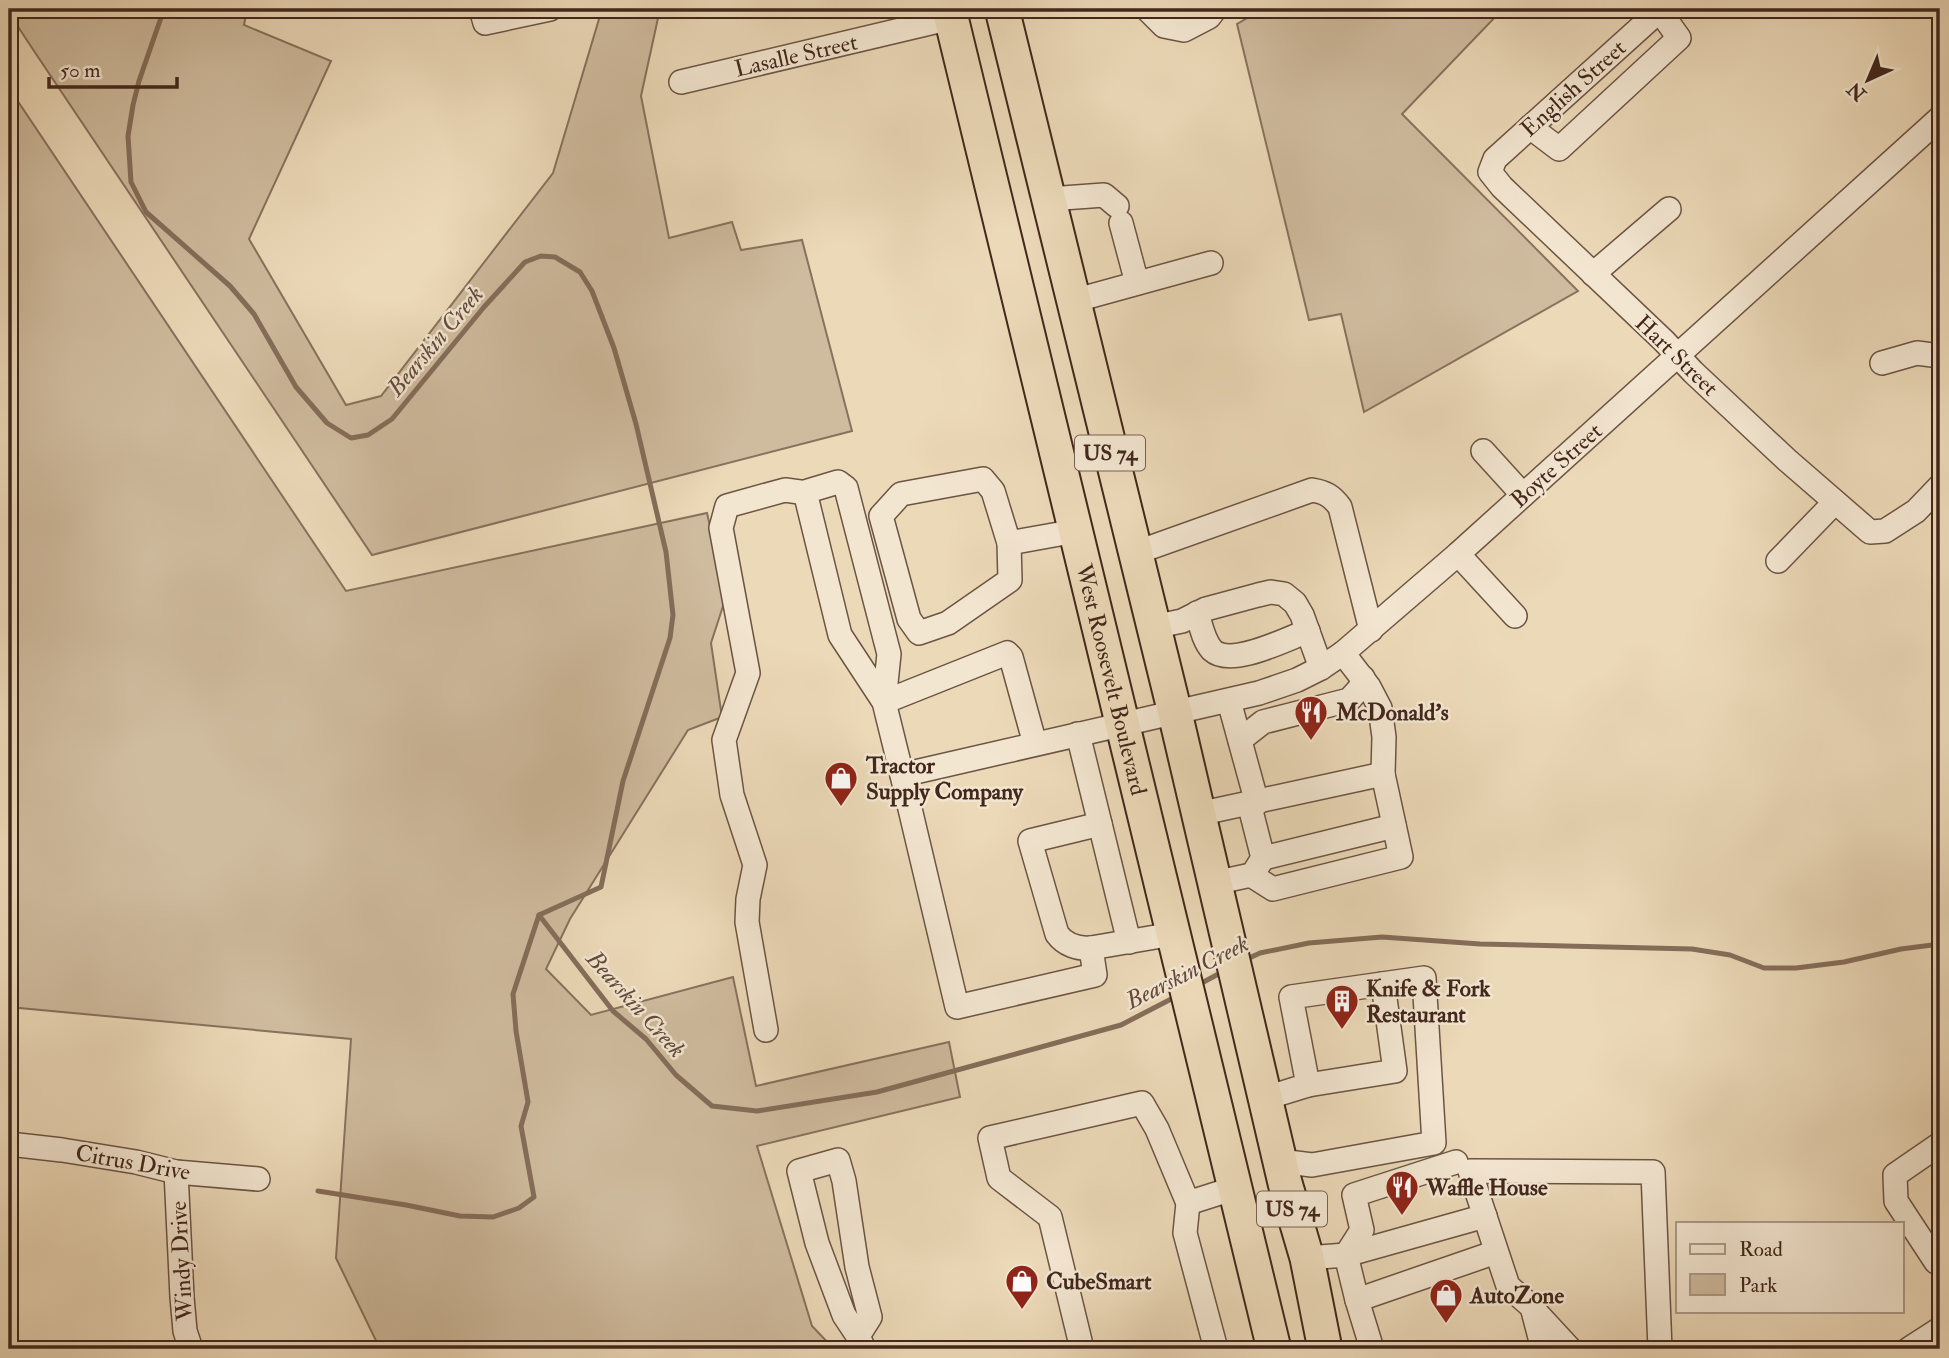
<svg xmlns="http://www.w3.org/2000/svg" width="1949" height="1358" viewBox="0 0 1949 1358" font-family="'IM FELL Double Pica',serif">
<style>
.green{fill:#cfbb9e;stroke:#88715e;stroke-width:2}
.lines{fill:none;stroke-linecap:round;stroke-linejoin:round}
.stream{stroke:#856d5a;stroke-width:5}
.minor-casing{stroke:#6c5444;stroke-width:26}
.highway-casing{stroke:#42271d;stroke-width:37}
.minor{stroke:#f3e6d1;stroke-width:23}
.highway{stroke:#ecd9b8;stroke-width:33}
.labels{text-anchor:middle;stroke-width:5;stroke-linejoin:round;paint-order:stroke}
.shield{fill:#f3e6d1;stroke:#776053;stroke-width:2}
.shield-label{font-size:21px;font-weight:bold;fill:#42271d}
.street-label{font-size:23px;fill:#42271d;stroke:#f3e6d1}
.poi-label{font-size:23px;font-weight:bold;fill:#42271d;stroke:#f3e6d1;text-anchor:start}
.water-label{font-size:24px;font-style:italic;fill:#644a3c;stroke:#f3e6d1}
</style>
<rect width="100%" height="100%" fill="#ecd9b8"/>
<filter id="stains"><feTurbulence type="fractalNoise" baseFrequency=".00286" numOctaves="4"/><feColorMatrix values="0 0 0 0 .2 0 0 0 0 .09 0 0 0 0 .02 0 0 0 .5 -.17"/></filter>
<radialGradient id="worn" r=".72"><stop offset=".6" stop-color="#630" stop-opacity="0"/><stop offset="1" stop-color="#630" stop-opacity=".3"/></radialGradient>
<g class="green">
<path d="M9 9H247L244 25 331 61 249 239 346 405 381 396 553 173 602 9H660L641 96 669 238 732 222 741 250 802 240 852 431 372 555 34 51 9 13Z"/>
<path d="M1263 9H1498L1501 11 1402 114 1578 291 1364 412 1341 314 1309 320 1237 24Z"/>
<path d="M9 88 346 591 707 513 726 597 711 643 722 717 688 730 570 919 546 969 591 1015 733 977 756 1086 949 1042 960 1097 757 1146 812 1326 834 1349H380L336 1258 351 1039 9 1007Z"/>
</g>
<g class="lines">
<g class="stream">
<path d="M164 9 139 81 133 105 128 136 131 182 146 212 230 286 254 314 296 387 327 423 351 438 368 435 392 419 484 307 525 262 541 256 555 257 580 272 592 291 614 348 636 424 666 552 673 615 670 638 623 781 601 887 539 915 513 994 516 1031 528 1102 521 1126 534 1197 519 1208 493 1217 460 1216 406 1205 318 1191"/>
<path d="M539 915 613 1011 646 1039 676 1075 712 1106 757 1111 877 1092 1121 1025 1177 996"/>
<path d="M1245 960 1260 953 1309 943 1382 937 1480 944 1692 949 1730 955 1764 968H1796L1844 962 1901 949 1940 944"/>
<path d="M1198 985 1224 971"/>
</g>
<defs>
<g id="minor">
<path d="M481 9 485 23 550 9"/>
<path d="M1147 9 1164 26 1184 30 1209 17 1215 9"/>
<path d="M1661 9 1495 159 1490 172 1502 187 1664 341 1693 372 1787 460 1870 532 1885 531 1916 511 1940 486"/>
<path d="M681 82 951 18"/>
<path d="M1530 127 1559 149 1679 38 1659 10"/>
<path d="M1049 199 1104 195 1117 206"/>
<path d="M1121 223 1137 283"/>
<path d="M1593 274 1669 209"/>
<path d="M1073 301 1211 263"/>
<path d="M1882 363 1917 353 1940 356"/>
<path d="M1483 451 1523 495"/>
<path d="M983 479 993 491 1009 543 1010 580 948 623 919 633 909 619 881 516 901 494Z"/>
<path d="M1009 543 1076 531"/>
<path d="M1135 553 1312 490C1325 492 1332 496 1340 507L1371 630"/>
<path d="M1458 554 1515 616"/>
<path d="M1778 561 1835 502"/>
<path d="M1197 613C1201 625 1203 640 1212 650 1231 668 1286 639 1308 631"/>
<path d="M1153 627 1182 621 1206 609 1258 595 1271 592 1284 594 1295 603 1302 615 1321 668"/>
<path d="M1229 701 1257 803"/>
<path d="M1078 734 1129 942"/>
<path d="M1240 740 1263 722 1349 700 1360 688 1363 678"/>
<path d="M1035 744 1011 657 1007 653 884 702 889 654 846 488 838 482 808 491 806 496 840 635 884 702 902 775 1259 693 1297 680 1321 668 1343 653 1458 554 1940 118"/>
<path d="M902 775 957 1007 1095 975 1091 948 1173 934"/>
<path d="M1249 803 1263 858 1256 869"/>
<path d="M1198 814 1383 774"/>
<path d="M1263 858 1394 826"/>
<path d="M1214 883 1251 875 1273 889 1401 857 1383 774 1384 737 1380 708 1369 687 1343 653"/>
<path d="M1091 948C1078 949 1065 945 1057 934L1030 841 1100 824"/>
<path d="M766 1030 747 922 748 899 755 865 732 795 724 740 748 673 721 528 727 506 785 490 807 493"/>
<path d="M1308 1085 1395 1071 1383 984"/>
<path d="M1266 1098 1308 1085 1291 997 1424 978 1434 1143 1312 1165 1280 1161"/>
<path d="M9 1144 62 1150 136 1162 176 1172 258 1179"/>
<path d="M1940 1144 1895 1175 1896 1201 1936 1262 1940 1263"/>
<path d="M176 1172 182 1297 185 1331 191 1349"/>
<path d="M1188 1203 1185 1233 1216 1349"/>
<path d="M1307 1258 1346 1255 1485 1216"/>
<path d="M1357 1300 1346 1255 1362 1230 1354 1195 1456 1162"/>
<path d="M1534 1310 1570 1349"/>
<path d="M858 1336 844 1315 817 1243 799 1171 838 1160 844 1181 857 1267 870 1317 858 1336 864 1349"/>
<path d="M1082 1349 1050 1217 999 1178 990 1138 1142 1103 1157 1129 1188 1203 1235 1188"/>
<path d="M1372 1349 1357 1300 1496 1252"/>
<path d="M1543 1349 1532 1307 1508 1286 1470 1171 1653 1172 1660 1349"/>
<path d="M1909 1349 1940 1329"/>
</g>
<g id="highway">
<path id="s1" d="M949 9 1274 1349"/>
<path d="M1002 9 1175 713 1285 1183 1307 1258 1325 1349"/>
</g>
</defs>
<use href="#minor" class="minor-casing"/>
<use href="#highway" class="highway-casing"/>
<use href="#minor" class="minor"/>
<use href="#highway" class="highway"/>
</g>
<defs>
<symbol id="restaurant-pin" viewBox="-11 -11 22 30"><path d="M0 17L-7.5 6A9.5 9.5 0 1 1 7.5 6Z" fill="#8f2418" stroke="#f3e6d1"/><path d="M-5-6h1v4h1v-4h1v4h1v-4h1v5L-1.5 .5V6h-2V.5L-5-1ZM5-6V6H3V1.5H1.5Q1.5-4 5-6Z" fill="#fff"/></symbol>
<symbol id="shop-pin" viewBox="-11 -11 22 30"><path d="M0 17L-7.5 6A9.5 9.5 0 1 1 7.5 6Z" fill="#8f2418" stroke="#f3e6d1"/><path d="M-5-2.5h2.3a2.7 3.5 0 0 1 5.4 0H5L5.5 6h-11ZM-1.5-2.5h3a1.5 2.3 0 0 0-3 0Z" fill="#fff"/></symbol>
<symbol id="building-pin" viewBox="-11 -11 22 30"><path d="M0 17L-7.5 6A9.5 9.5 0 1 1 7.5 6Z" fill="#8f2418" stroke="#f3e6d1"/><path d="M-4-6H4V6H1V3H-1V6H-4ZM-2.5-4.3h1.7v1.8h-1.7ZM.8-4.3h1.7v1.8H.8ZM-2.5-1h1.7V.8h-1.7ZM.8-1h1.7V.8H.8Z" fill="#fff"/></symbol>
</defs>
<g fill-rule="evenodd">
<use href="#restaurant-pin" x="1292" y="693" width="38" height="52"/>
<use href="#shop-pin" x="822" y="759" width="38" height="52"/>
<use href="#building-pin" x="1323" y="982" width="38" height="52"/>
<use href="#restaurant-pin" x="1383" y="1168" width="38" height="52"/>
<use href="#shop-pin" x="1003" y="1262" width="38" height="52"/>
<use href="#shop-pin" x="1427" y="1276" width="38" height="52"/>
</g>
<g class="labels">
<g class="shield">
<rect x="1075" y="435.5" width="70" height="35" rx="5"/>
<rect x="1257" y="1191.5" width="70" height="35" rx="5"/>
</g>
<g class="shield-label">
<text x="1110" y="460">US 74</text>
<text x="1292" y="1216">US 74</text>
</g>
<g class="street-label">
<text transform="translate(796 55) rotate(-13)" y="8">Lasalle Street</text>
<text transform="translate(1573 88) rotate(-42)" y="8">English Street</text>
<text transform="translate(1677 355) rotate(44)" y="8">Hart Street</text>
<text transform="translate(1556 465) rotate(-42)" y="8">Boyte Street</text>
<text dy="8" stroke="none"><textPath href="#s1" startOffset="690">West Roosevelt Boulevard</textPath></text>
<text transform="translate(133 1162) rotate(10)" y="8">Citrus Drive</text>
<text transform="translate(181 1261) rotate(-93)" y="8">Windy Drive</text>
</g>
<g class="poi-label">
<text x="1336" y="720">McDonald's</text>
<text x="866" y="773">Tractor<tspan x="866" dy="26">Supply Company</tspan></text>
<text x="1366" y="996">Knife &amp; Fork<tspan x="1366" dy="26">Restaurant</tspan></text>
<text x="1426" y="1195">Waffle House</text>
<text x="1046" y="1289">CubeSmart</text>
<text x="1470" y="1303">AutoZone</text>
</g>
<g class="water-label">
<text transform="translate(435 341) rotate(-50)" y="8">Bearskin Creek</text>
<text transform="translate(1187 972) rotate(-27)" y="8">Bearskin Creek</text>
<text transform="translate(636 1004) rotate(48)" y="8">Bearskin Creek</text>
</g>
</g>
<rect width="1949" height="1358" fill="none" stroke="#ecd9b8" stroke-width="35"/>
<rect x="10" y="10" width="1928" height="1337" fill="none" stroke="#42271d" stroke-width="3.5"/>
<rect x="18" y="18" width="1914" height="1323" fill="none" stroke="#42271d" stroke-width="2"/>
<rect x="1676" y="1222" width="228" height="91" fill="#f3e6d1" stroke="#ac9a89" stroke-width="2"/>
<rect x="1690" y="1244" width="35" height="10" fill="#f3e6d1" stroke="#ac9a89" stroke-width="2"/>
<text x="1739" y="1256" font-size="21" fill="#42271d">Road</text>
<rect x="1690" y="1274" width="35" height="21" fill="#cfbb9e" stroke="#ac9a89" stroke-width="2"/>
<text x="1739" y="1292" font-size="21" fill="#42271d">Park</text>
<g transform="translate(1868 80) rotate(224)" stroke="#f3e6d1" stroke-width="5" paint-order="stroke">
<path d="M0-5L12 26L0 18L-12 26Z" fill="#42271d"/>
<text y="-10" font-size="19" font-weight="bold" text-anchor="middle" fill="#42271d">N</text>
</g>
<path d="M49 77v10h128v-10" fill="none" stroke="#42271d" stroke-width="3.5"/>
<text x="60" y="77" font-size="21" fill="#42271d" stroke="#f3e6d1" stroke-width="5" paint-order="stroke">50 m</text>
<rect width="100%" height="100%" filter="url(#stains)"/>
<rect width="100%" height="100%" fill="url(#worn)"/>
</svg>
